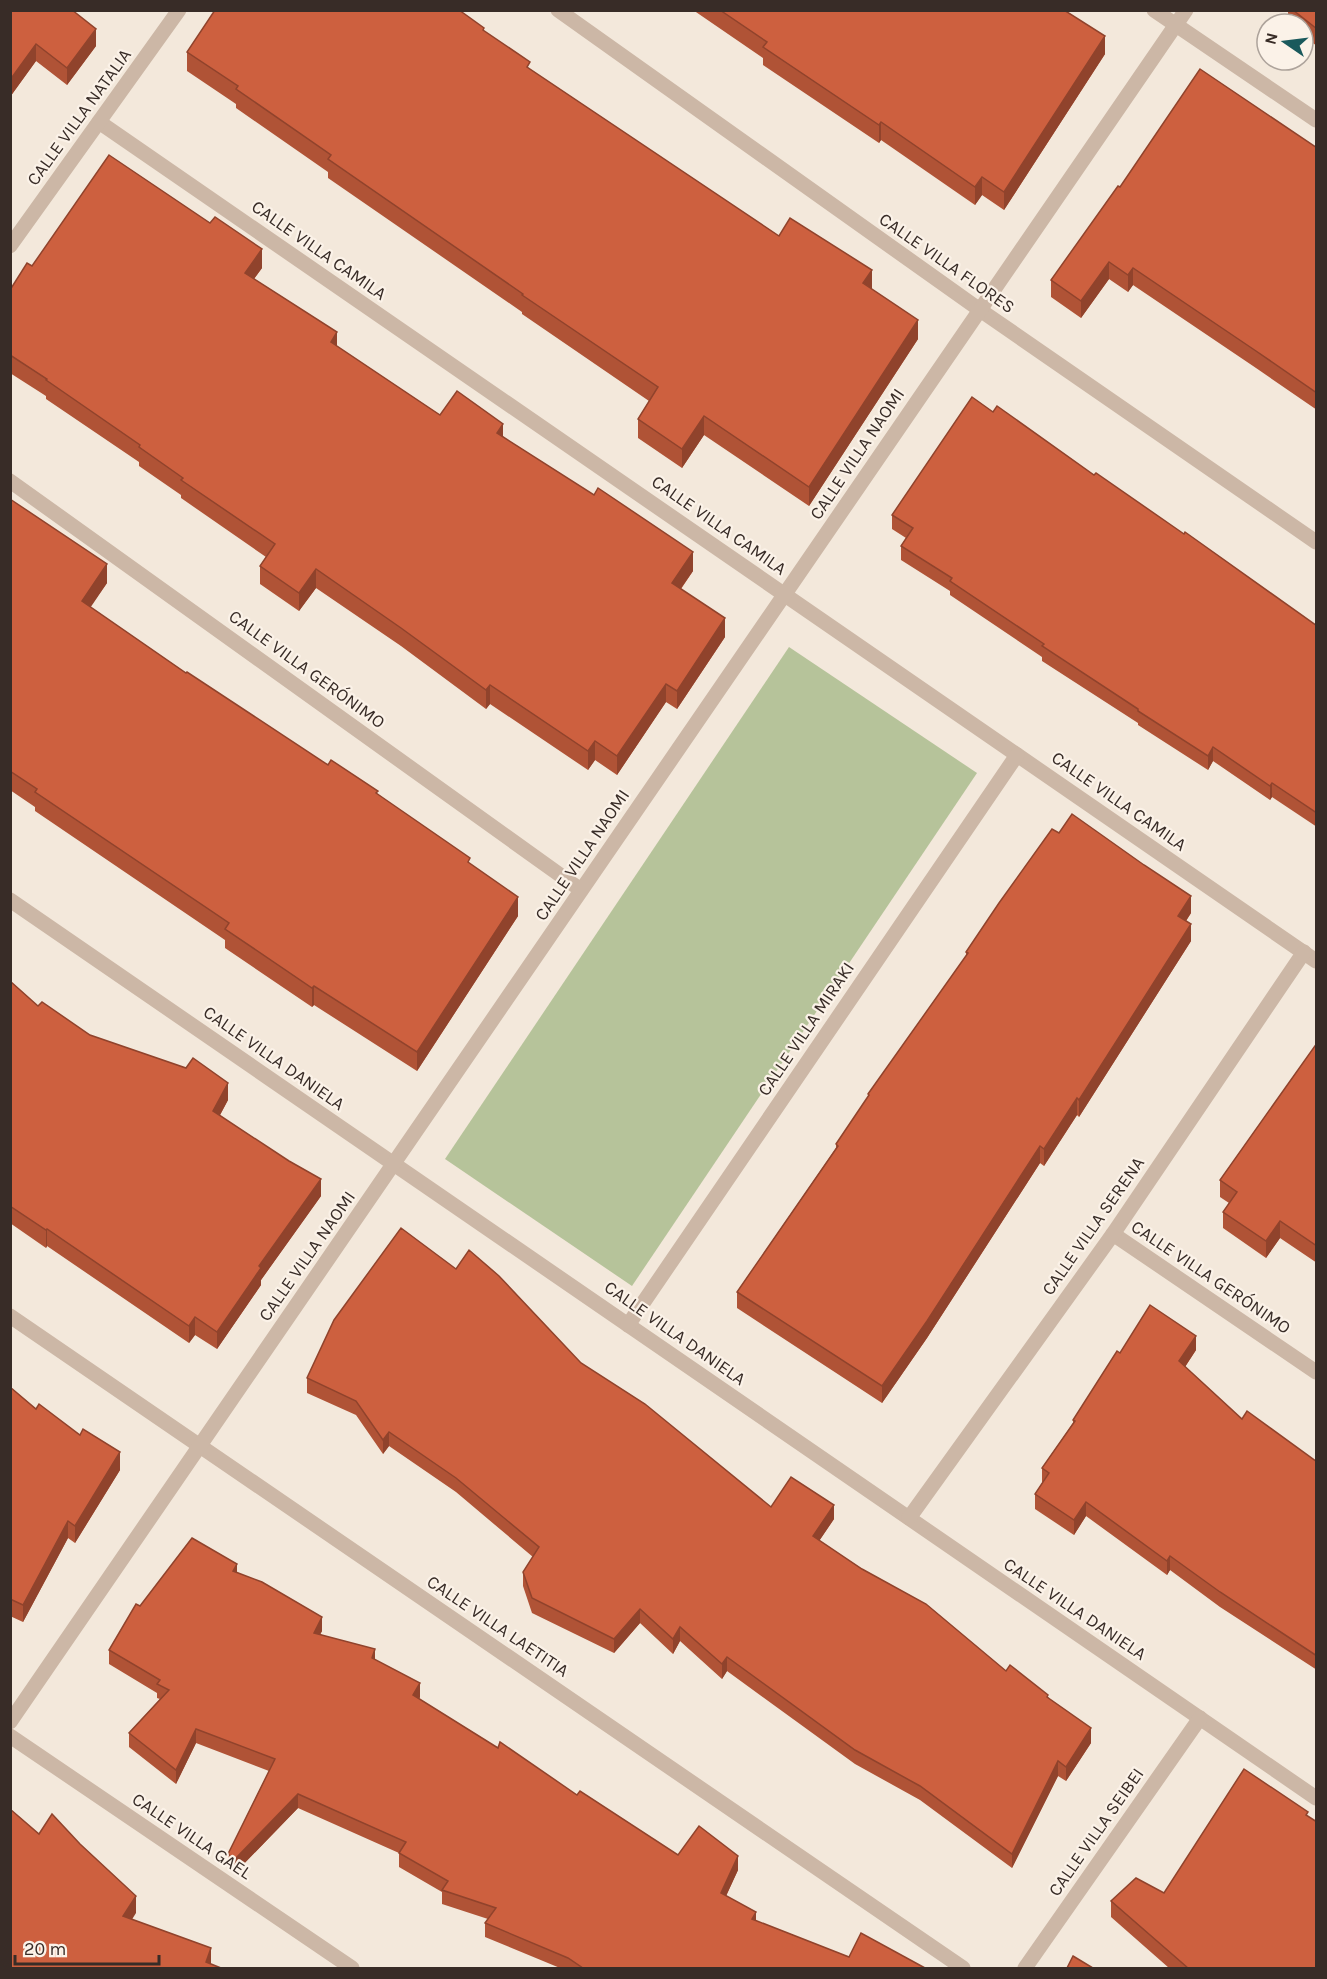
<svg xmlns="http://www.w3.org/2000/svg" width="1327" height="1979" viewBox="0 0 1327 1979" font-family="Karla,sans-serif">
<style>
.green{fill:#b6c39a}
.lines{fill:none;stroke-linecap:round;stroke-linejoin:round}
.minor{stroke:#ccb7a6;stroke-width:15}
.wall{fill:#b05336}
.shaded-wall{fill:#90432c}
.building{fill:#cd603f;stroke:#90432c;stroke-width:1.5}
.labels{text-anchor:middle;stroke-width:4.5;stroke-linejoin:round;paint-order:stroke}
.street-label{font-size:18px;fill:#382c27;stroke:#fbf2e8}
</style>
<rect width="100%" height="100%" fill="#f3e8db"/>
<path class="green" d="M789 647 977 773 632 1286 445 1159Z"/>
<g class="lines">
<g class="minor">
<path d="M558 10 980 310 1316 542"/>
<path d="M1154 10 1316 120"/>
<path d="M99 122 1316 961"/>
<path d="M10 246 179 10"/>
<path d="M10 481 581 890"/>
<path d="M10 900 1316 1798"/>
<path d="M1113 1234 1316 1372"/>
<path d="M10 1316 963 1968"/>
<path d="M628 1325 1017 755"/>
<path d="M909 1518 1113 1234 1304 952"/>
<path d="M10 1722 1186 10"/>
<path d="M10 1736 352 1968"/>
<path d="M1025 1968 1200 1718"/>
</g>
</g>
<g class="wall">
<path d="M10 10 96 46 67 85 36 61 10 97Z"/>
<path d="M693 10H1064L1105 54 1004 210 982 195 975 205 881 140 879 143 763 65V58Z"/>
<path d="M1288 10H1317V46L1303 36V24H1288Z"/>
<path d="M484 32 530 70 779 236 872 289 918 339 809 506 704 435 682 468 638 438V419L649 401 522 314V312L328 178V172L236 108V104L187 71V52Z"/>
<path d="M1317 148V410L1256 368 1133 285 1128 292 1109 279 1081 318 1051 297V280L1120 187Z"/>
<path d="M32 266 262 268 254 279 337 347 440 415 503 437 693 571 681 589 725 637 677 709 666 702 617 775 595 760 588 770 490 704 486 709 401 646 316 588 299 611 260 584V566L266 557 181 498V495L139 466V462L46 399V396L10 373V290Z"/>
<path d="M993 412 1094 475 1317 626V827L1272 797 1270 800 1213 761 1208 770 1138 725V723L1042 661V657L950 595V591L901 560V546L906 538 892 529V515Z"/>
<path d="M10 499 107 583 90 607 186 673 328 765 378 794 470 864 518 916 417 1071 314 1005 312 1007 225 948V940L35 811V807L10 790Z"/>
<path d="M1191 913 1186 921 1191 941 1079 1117 1077 1115 1044 1166 1040 1163 927 1338 882 1403 737 1308V1292L836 1148V1144L868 1098V1094L966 956V952Z"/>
<path d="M10 981 38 1006 90 1035 228 1100 220 1115 321 1196 261 1280V1285L217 1349 195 1335 189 1343 47 1246 46 1248 10 1223Z"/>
<path d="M1317 1043V1263L1280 1238 1266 1258 1223 1228V1212L1229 1203 1220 1197V1180Z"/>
<path d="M1196 1350 1185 1367 1242 1419 1317 1462V1670L1220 1607 1170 1570 1167 1575 1086 1516 1074 1535 1035 1509V1494L1042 1483V1468L1073 1423V1420L1120 1353Z"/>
<path d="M581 1363 771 1507 834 1519 819 1541 1006 1671 1048 1697 1091 1743 1066 1781 1058 1776 1012 1868 920 1800 855 1764 727 1671 722 1679 680 1641 673 1654 640 1623 614 1653 532 1613 523 1586V1572L533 1557 456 1492 389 1446 383 1454 356 1415 307 1393V1378Z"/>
<path d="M10 1387 36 1409 120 1470 75 1543 68 1538 23 1622 10 1616Z"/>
<path d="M237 1572 322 1631 320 1634 375 1659 420 1697 419 1699 498 1748 678 1855 738 1870 726 1896 756 1921 849 1957 925 1968H560L485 1937V1923L488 1919 442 1904V1892L399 1867V1853L298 1808 235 1873 228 1868V1854L269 1771 196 1743 176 1784 129 1747V1733L160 1699 157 1698V1693L109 1664V1650Z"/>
<path d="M1308 1817 1317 1968H1169L1111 1917V1901L1164 1893Z"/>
</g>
<g class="shaded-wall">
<path d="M96 29V46L67 85V68Z"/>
<path d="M1105 36V54L1004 210V192Z"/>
<path d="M36 44V61L10 97V80Z"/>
<path d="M881 122V140L879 143V125Z"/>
<path d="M982 177V195L975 205V187Z"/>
<path d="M262 249V268L245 291V273Z"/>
<path d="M1109 262V279L1081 318V301Z"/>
<path d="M1133 268V285L1128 292V275Z"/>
<path d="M872 270V289L863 283Z"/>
<path d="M918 320V339L809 506V487Z"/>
<path d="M337 332V350L331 342Z"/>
<path d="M704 416V435L682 468V449Z"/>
<path d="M503 424V442L497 433Z"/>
<path d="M693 552V571L672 601V583Z"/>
<path d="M107 564V583L82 620V601Z"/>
<path d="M316 569V588L299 611V593Z"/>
<path d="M725 618V637L677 709V691Z"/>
<path d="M666 684V702L617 775V756Z"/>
<path d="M490 685V704L486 709V690Z"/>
<path d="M595 741V760L588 770V751Z"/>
<path d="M1213 747V761L1208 770V756Z"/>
<path d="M1272 783V797L1270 800V786Z"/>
<path d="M1191 896V913L1178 933V916Z"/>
<path d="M518 897V916L417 1071V1052Z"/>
<path d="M1191 924V941L1079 1117V1100Z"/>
<path d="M314 986V1005L312 1007V988Z"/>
<path d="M228 1083V1100L213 1128V1111Z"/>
<path d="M1077 1098V1115L1044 1166V1149Z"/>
<path d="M1040 1146V1163L927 1338 882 1403V1386Z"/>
<path d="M321 1179V1196L261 1280V1285L217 1349V1332L259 1266Z"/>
<path d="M1280 1221V1238L1266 1258V1241Z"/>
<path d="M47 1229V1246L46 1248V1230Z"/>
<path d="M195 1317V1335L189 1343V1326Z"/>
<path d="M1196 1336V1350L1179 1376V1361Z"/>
<path d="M389 1432V1446L383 1454V1440Z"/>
<path d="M120 1452V1470L75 1543V1526Z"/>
<path d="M1086 1502V1516L1074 1535V1520Z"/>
<path d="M834 1505V1519L813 1550V1536Z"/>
<path d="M68 1521V1538L23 1622V1605Z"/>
<path d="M1170 1556V1570L1167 1575V1561Z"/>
<path d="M237 1564V1578L233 1571Z"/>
<path d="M640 1609V1623L614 1653V1639Z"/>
<path d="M322 1617V1631L314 1647V1633Z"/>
<path d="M680 1627V1641L673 1654V1639Z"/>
<path d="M375 1649V1663L372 1658Z"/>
<path d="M727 1657V1671L722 1679V1664Z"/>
<path d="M420 1683V1697L413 1709V1695Z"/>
<path d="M1091 1728V1743L1066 1781V1767Z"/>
<path d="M196 1729V1743L176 1784V1770Z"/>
<path d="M1058 1761V1776L1012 1868V1854Z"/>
<path d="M298 1794V1808L235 1873V1859Z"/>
<path d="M738 1856V1870L721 1907V1893Z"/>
<path d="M136 1896V1913L123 1934V1916Z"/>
<path d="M756 1912V1926L752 1919Z"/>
<path d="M211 1948V1965L206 1962Z"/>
</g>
<g class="building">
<path d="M10 10H72L96 29 67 68 36 44 10 80Z"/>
<path d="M215 10H459L484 28 483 30 530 62 527 67 779 236 790 218 872 270 863 283 918 320 809 487 704 416 682 449 638 419 658 387 522 295 523 294 328 159 331 155 236 89 238 86 187 52Z"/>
<path d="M720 10H1064L1105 36 1004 192 982 177 975 187 881 122 879 125 763 47 767 42Z"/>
<path d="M1293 10H1317V29Z"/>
<path d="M1200 69 1317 148V393L1256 351 1133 268 1128 275 1109 262 1081 301 1051 280 1118 186 1120 187Z"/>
<path d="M109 155 210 223 215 217 262 249 245 273 337 332 331 342 440 415 457 391 503 424 497 433 594 495 598 488 693 552 672 583 725 618 677 691 666 684 617 756 595 741 588 751 490 685 486 690 401 628 316 569 299 593 260 566 275 544 181 480 183 478 139 447 140 445 46 380 47 379 10 355V290L27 263 32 266Z"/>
<path d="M972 397 993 412 997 406 1094 475 1096 473 1184 534 1185 532 1317 626V813L1272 783 1270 786 1213 747 1208 756 1138 711V709L1042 646 1044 644 950 581 952 578 901 546 913 528 892 515Z"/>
<path d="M10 499 107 564 82 601 186 673 187 672 328 765 331 760 378 791 376 793 470 858 468 862 518 897 417 1052 314 986 312 988 225 929 229 923 35 792 37 789 10 771Z"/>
<path d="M1072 814 1144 865 1191 896 1178 916 1191 924 1079 1100 1077 1098 1044 1149 1040 1146 927 1321 882 1386 737 1292 838 1146 836 1144 869 1095 868 1094 968 953 966 952 999 903 1052 829 1059 833Z"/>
<path d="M10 981 38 1006 42 1002 90 1035 186 1068 193 1058 228 1083 213 1111 289 1161 321 1179 259 1266 261 1268 217 1332 195 1317 189 1326 47 1229 46 1230 10 1206Z"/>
<path d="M1317 1043V1246L1280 1221 1266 1241 1223 1212 1237 1192 1220 1180Z"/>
<path d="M401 1228 456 1269 469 1250 499 1276 581 1363 645 1404 771 1507 791 1477 834 1505 813 1536 862 1569 926 1604 1006 1671 1010 1665 1048 1695 1047 1697 1091 1728 1066 1767 1058 1761 1012 1854 920 1786 855 1750 727 1657 722 1664 680 1627 673 1639 640 1609 614 1639 532 1598 523 1572 539 1547 456 1478 389 1432 383 1440 356 1401 307 1378 334 1320Z"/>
<path d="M1150 1305 1196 1336 1179 1361 1242 1419 1247 1411 1317 1462V1656L1220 1592 1170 1556 1167 1561 1086 1502 1074 1520 1035 1494 1049 1473 1042 1468 1075 1421 1073 1420 1117 1351 1120 1353Z"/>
<path d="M10 1387 36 1409 39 1404 80 1435 83 1429 120 1452 75 1526 68 1521 23 1605 10 1599Z"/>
<path d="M192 1538 237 1564 233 1571 262 1582 322 1617 314 1633 375 1649 372 1658 420 1683 413 1695 498 1748 500 1742 577 1795 580 1791 678 1855 699 1826 738 1856 721 1893 756 1912 752 1919 849 1957 861 1933 925 1968H583L568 1958 485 1923 496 1908 442 1890 448 1881 399 1853 406 1842 298 1794 235 1859 228 1854 275 1759 196 1729 176 1770 129 1733 169 1690 157 1684 160 1680 109 1650 136 1604 140 1606Z"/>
<path d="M1244 1769 1308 1812 1306 1815 1317 1822V1968H1188L1111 1901 1136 1878 1164 1893Z"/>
<path d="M10 1809 39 1834 52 1814 80 1844 136 1896 123 1916 211 1948 206 1962 221 1968H10Z"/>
<path d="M1073 1956 1093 1968H1067Z"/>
</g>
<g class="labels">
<g class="street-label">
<text transform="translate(79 117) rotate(-54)" y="6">CALLE VILLA NATALIA</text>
<text transform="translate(319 250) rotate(35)" y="6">CALLE VILLA CAMILA</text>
<text transform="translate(947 263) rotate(35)" y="6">CALLE VILLA FLORES</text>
<text transform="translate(857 454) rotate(-56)" y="6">CALLE VILLA NAOMI</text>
<text transform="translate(719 525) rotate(35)" y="6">CALLE VILLA CAMILA</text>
<text transform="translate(307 669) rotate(36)" y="6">CALLE VILLA GERÓNIMO</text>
<text transform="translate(1119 801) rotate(35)" y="6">CALLE VILLA CAMILA</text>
<text transform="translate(582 855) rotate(-56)" y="6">CALLE VILLA NAOMI</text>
<text transform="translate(806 1029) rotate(-56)" y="6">CALLE VILLA MIRAKI</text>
<text transform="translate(274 1058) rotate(35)" y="6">CALLE VILLA DANIELA</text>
<text transform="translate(1093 1226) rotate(-55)" y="6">CALLE VILLA SERENA</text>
<text transform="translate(307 1256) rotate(-55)" y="6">CALLE VILLA NAOMI</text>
<text transform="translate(1211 1277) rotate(34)" y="6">CALLE VILLA GERÓNIMO</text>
<text transform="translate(675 1333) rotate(35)" y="6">CALLE VILLA DANIELA</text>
<text transform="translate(1075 1609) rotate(34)" y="6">CALLE VILLA DANIELA</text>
<text transform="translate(498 1626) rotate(34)" y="6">CALLE VILLA LAETITIA</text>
<text transform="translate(1096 1832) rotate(-55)" y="6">CALLE VILLA SEIBEI</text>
<text transform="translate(192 1836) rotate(34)" y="6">CALLE VILLA GAEL</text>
</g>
</g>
<rect width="1327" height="1979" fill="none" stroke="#382c27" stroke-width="24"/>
<g transform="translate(1285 42) rotate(284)"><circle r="28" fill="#fbf2e8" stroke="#ada39b" stroke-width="1.5"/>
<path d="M0-4.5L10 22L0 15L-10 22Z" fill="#1a595c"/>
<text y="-9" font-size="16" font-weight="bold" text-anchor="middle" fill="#382c27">N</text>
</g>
<path d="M15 1955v9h144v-9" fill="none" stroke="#382c27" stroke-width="3"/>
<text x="24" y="1955" font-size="18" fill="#382c27" stroke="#fbf2e8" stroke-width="4.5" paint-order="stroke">20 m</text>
</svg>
